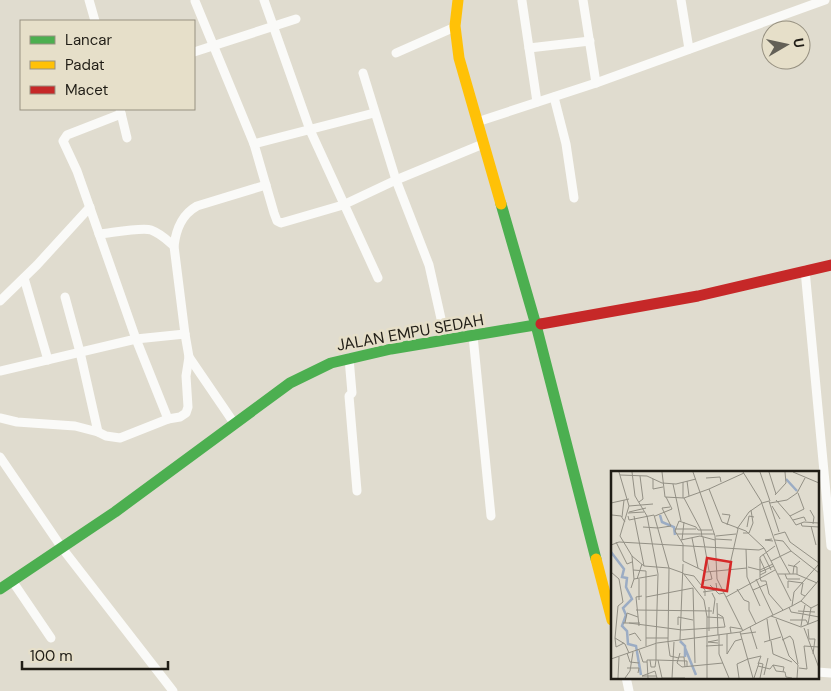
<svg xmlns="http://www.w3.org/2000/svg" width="831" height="691" viewBox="0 0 831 691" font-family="'DM Sans',sans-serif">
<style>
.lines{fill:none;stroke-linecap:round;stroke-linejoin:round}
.street{stroke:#fafaf8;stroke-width:9}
.fast{stroke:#4caf50;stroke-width:11}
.slow{stroke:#ffc107;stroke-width:11}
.jam{stroke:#c62828;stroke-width:11}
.labels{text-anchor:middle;stroke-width:5;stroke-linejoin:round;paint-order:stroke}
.street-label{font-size:16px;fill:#201d16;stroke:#e6dfc9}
.inset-river{fill:none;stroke:#9bacc4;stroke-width:2.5}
.inset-road{fill:none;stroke:#939085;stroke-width:1}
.view{fill:#d62828;fill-opacity:0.15;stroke:#d62828;stroke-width:2.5}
.inset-edge{fill:none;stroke:#201d16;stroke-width:2.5}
</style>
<rect width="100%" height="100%" fill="#e0dccf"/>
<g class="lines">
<g class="street">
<path d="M89 0 95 21"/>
<path d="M264 0 310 130 378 278"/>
<path d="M583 0 596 83"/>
<path d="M681 0 689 49"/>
<path d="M195 1 254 144 274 213 277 221 281 223 288 221 343 205 396 180 483 144"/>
<path d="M522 1 537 102"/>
<path d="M529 48 590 41"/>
<path d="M194 52 296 19"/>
<path d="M396 53 455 27"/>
<path d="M363 73 396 180 429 265 446 341"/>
<path d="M554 97 566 144 574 198"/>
<path d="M120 109 127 138"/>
<path d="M121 114 67 135 63 141 77 171 136 339 168 419"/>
<path d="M477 122 596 83 825 0"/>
<path d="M254 144 374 113"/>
<path d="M99 234C111 233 142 227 151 230 160 233 167 240 174 246"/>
<path d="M805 270 831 546"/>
<path d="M24 278 48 360"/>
<path d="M65 297 80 352 98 432"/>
<path d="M0 301 37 265 90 207"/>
<path d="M473 336 491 516"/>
<path d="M349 358 352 393 349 396 357 491"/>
<path d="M0 371 136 339 185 334"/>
<path d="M0 418 17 422 75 426 98 432 106 436 120 438 168 419 180 417 186 413 188 407 186 376 189 357"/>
<path d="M234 423 189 357 185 334 174 246C176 230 181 215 197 206L266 185"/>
<path d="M0 457 62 548 173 691"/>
<path d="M11 581 15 585 51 638"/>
<path d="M817 672 831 673"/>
<path d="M626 677 629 691"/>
</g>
<g class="fast">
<path d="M501 204 536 325 596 559"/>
<path d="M0 589 115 512 290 383 331 363 391 349 541 324"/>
</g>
<g class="slow">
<path d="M458 0 455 26 459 58 501 204"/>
<path d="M596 559 612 620"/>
</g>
<path class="jam" d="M541 324 698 296 831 265"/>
</g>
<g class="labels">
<g class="street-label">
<text transform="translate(410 332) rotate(-10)" y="6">JALAN EMPU SEDAH</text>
</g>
</g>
<g transform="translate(611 471)">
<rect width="208" height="208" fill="#e0dccf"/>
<path class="inset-river" d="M175 8 186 20M49 44 51 51 63 56 64 64M0 81 13 98 11 106 16 107 15 116 21 128 12 137 15 144 11 155 16 160 17 173 25 175 30 204M69 170 74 175V186M74 177 85 204"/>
<path class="inset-road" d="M8 1 18 35 9 65 21 85 33 95 23 45M21 1 24 25 36 45 47 103 45 172M51 1 54 26 73 27 98 18 111 51 135 60 153 77M82 1 104 65 106 108 132 160M132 1 150 30 169 85M149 1 159 30M158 1 165 23M182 1 208 12M9 4 36 5 51 12 65 13 85 8M95 7 109 6 110 11M42 8V18L52 16M76 10 78 25M62 13 70 50M98 18 133 2M164 24 175 12 174 1M72 27V11M73 27 90 59 91 66M165 29 179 45 193 38 187 22M28 31 32 28 29 5M0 32 18 28M151 32 158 30 168 61M159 32 176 29 186 22 194 7M18 35 42 33M161 35 169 48M199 39 203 46 202 53M18 41 35 37M17 42 33 41M111 43 119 44 116 54M1 44 10 45 14 51M17 45 18 49 43 44 58 97 72 102 93 129 96 146V207M44 45 61 38 55 26M179 45 185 54 193 51 208 52M11 46 13 29M182 49 193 46 195 50M190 52 191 55 208 56M200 55 205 74M32 56 47 57M136 56 138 45 143 46M47 57 60 55 51 37 59 36M64 58H85M126 58 138 41 151 32M101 59H87L85 56 68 50 64 60 72 73V90L95 101 136 97M132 62H138L142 52 140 39M66 63H103M163 64 174 61 179 71 208 92M105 65 125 63M92 66 98 100M81 67 87 97M104 68 121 69M161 68 154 69 162 70M70 69 89 65 104 69M71 69 73 51M164 69 172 70 180 80M5 71 16 93 21 91M0 74 8 71 148 79 153 77 160 90 180 80 208 102M164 75 149 86V106L150 110H155L158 123 172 139M135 78 136 106 149 135M152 83 160 99M169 85 179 103M149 88 155 101 149 104M160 90 180 130M177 94 186 96V103M33 95 58 97 57 171M137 96 149 99 162 93M118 98 127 58M22 99 35 100V175M0 101 8 108 12 131 7 135 4 167 14 173 18 182M149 101 163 95M73 103 83 105 94 119V125M167 103H185L206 112M174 103 176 108H189M182 103 183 95 189 90M23 108 46 104M26 108 31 93M145 108 162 144M92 110 101 108 99 100M99 114 108 123 113 122M20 117 23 108 21 85M82 117 84 192M177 117V110L192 112 190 123 194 125M126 118 133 129 138 131V139L145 153M142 119 156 113M92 121 106 119 105 112M101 122 104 128 102 143M35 126 82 117M115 126 164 99M28 129V108M190 130 200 137 208 133M106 132 107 164M181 135 190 130 208 109M98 136V160M178 136 180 141 192 143 194 134M25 139 101 140M187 140 204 141M160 145 181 135 183 121 208 93M96 146 112 147M156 148 159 170M165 148 178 185 187 194 186 207M179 149H195L197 153M12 152H29M14 152 16 142 27 146M18 152 71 159 114 156 112 146 107 143M197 153 200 137M67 154V146L82 149M28 155 25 126 31 125M190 155 192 143 208 146M139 156 146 178M193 157 208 197M197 158 198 168H204L202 183M129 161 142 207M120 162 119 156 131 158M116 163V183L124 170 131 168M130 163 145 161M18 164 24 162 30 170M108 164V183L118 207M4 167 5 176 13 172M35 167H57M69 169 72 93M107 169 97 171 107 172M171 169 179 165 182 169 187 193M160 170 162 183 181 191M57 171 59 185 68 187M153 171 170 166M95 175 112 174M28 179 32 191H36M16 182 19 191 28 192M69 182 66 192 71 196 112 192M68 186H73L74 196M0 188 46 172 129 161 160 145 190 156 208 149M137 188 150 185 147 193M39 189 40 196H44L45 189 76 190V195M47 189 51 207M162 194 173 196 172 201M147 195 159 198 162 194 165 200 174 201 175 206 181 207M16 197H28L27 202M188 197 196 198 193 175 208 176M153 204 157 187M45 205H31L44 200 46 207M7 207 8 186M14 207 19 200 22 181M37 207 36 189H45V173M51 207H74M61 207 63 171M128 207 126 193 137 188M143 207 148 192 152 193 149 207"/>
<path class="view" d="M96 87 120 91 116 120 91 116Z"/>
<rect width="208" height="208" class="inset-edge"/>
</g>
<rect x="20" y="20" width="175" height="90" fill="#e6dfc9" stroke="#979181"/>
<rect x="30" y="36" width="25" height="8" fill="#4caf50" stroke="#979181"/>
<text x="65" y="45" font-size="15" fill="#201d16">Lancar</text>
<rect x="30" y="61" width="25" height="8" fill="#ffc107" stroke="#979181"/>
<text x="65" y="70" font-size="15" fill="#201d16">Padat</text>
<rect x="30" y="86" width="25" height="8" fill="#c62828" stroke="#979181"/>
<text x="65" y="95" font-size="15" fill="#201d16">Macet</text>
<g transform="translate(786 45) rotate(81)"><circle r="24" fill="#e6dfc9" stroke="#979181"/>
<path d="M0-4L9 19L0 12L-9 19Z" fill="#636057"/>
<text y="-8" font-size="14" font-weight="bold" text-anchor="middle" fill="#201d16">U</text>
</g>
<path d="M22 661v8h146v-8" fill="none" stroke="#201d16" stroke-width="2.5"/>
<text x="30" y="661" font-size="15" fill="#201d16" stroke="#e6dfc9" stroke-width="4" paint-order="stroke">100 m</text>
</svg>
